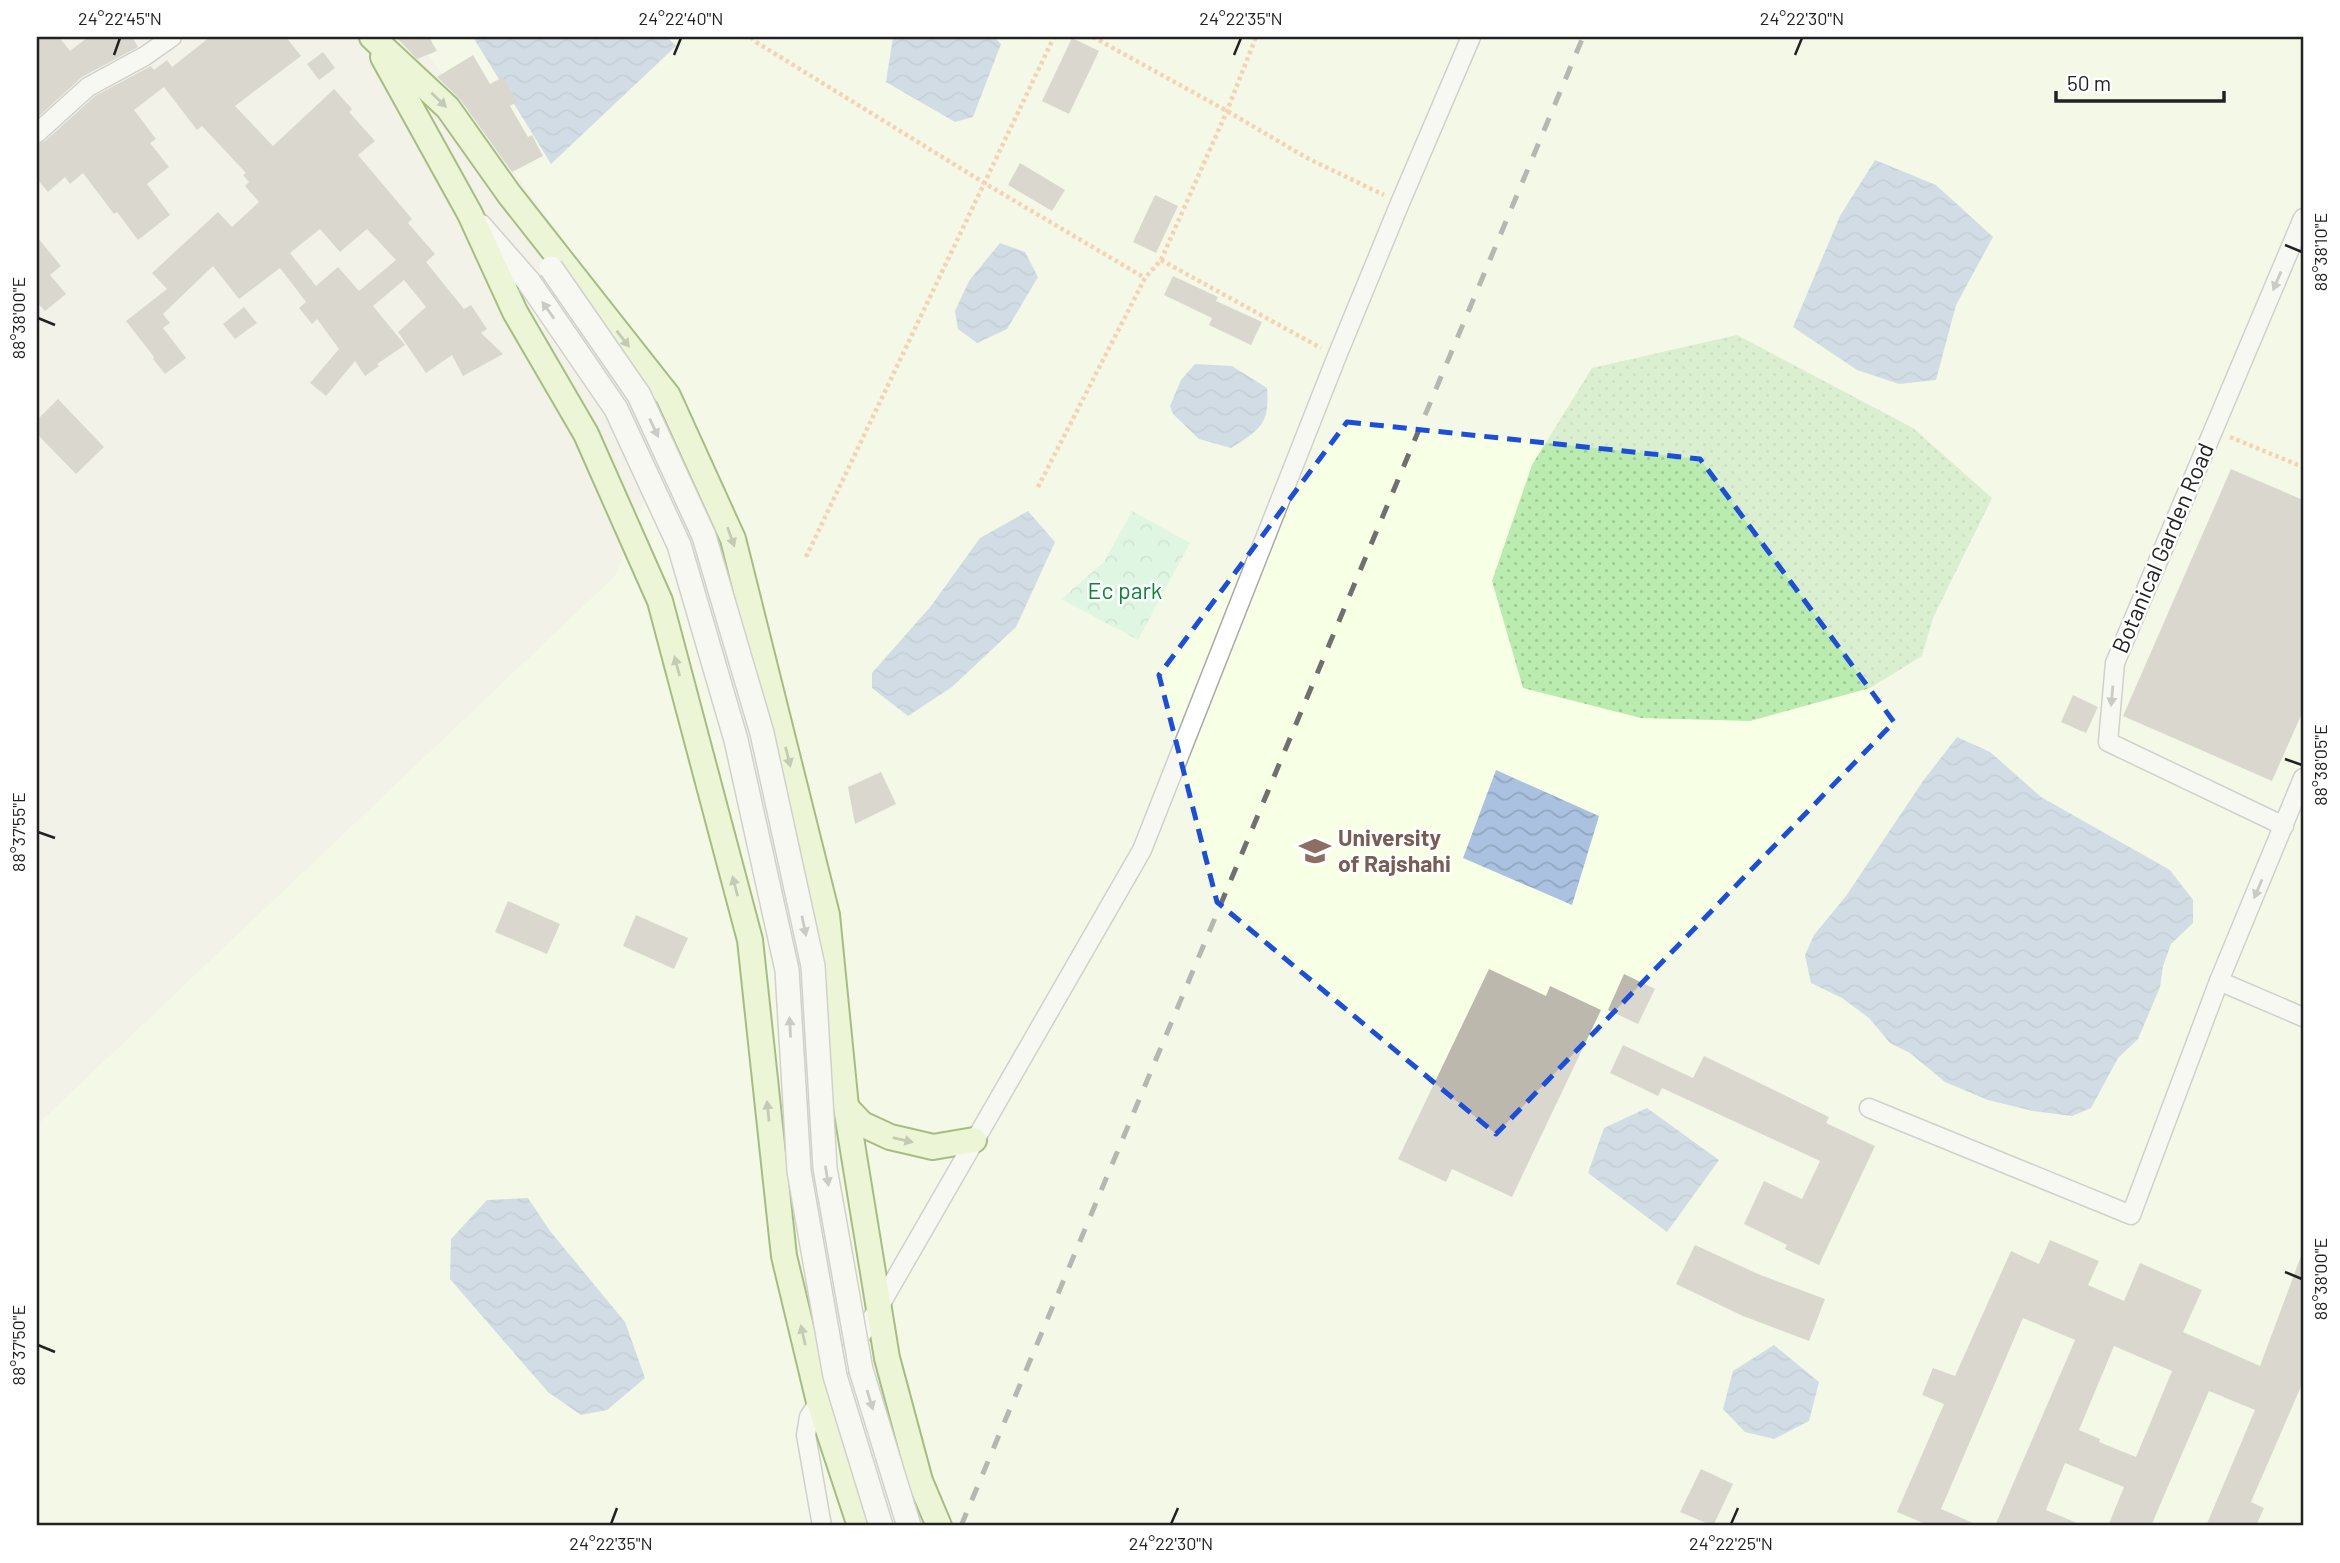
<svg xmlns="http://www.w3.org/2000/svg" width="2340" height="1563" viewBox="0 0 2340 1563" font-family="Barlow,sans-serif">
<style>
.education{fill:#f7ffe5}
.grass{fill:url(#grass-dots)}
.park{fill:url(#park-crowns)}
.water{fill:url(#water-waves)}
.building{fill:#bcb8ae;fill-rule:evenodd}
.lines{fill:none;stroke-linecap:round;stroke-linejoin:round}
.minor-casing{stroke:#a9a9a9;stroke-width:21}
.tertiary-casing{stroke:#a9a9a9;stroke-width:26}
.secondary-casing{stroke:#4a7d05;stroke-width:28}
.path{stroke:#faaa71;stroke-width:4.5;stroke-dasharray:3.5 3.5;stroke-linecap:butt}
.minor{stroke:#fff;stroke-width:18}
.tertiary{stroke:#fff;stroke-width:23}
.secondary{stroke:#e4fabe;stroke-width:24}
.rail{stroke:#707070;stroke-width:5;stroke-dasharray:14 14;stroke-linecap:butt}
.tertiary-bridge-casing{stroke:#a9a9a9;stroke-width:26;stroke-linecap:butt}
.tertiary-bridge{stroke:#fff;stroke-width:23}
.oneway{fill:#8d9978}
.oneway2{fill:#9c9c9c}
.marked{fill:none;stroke:#1d4ed8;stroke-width:5;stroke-dasharray:14 9;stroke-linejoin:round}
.ticks{fill:none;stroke:#222;stroke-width:2.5}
.labels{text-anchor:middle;stroke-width:5;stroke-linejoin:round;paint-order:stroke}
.street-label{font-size:23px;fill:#222;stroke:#fff}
.park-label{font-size:23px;fill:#0c843b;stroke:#fff}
.education-label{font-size:23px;font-weight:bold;fill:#785e54;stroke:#fff;text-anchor:start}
.neatline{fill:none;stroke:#222;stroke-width:2.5}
.ticks-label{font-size:18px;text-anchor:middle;fill:#222}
</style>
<defs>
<pattern id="grass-dots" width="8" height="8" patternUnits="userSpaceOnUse" patternTransform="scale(1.75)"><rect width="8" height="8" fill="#baebaf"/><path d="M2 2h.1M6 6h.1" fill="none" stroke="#a0c996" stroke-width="1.8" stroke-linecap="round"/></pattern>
<pattern id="park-crowns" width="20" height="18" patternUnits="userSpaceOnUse" patternTransform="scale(1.75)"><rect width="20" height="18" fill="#c7fadb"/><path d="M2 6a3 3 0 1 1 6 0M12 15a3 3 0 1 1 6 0" fill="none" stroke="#abd6bc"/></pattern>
<pattern id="water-waves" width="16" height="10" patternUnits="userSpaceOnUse" patternTransform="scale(1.75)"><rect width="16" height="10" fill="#aac2df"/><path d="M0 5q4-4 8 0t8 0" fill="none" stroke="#92a6bf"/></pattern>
</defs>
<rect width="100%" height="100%" fill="#f2f2e9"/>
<path class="education" d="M415 37H2303V1526H37V1125L615 576 683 403Z"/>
<path class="grass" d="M1737 335 1913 428 1992 498 1933 618 1922 656 1870 688 1750 721 1641 718 1523 688 1492 581 1532 465 1592 368Z"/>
<path class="park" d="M1132 511 1190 543 1138 640 1061 599 1104 562Z"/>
<g class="water">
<path d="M473 37H667L676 46 551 164Z"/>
<path d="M893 37H994L1001 44 973 117 955 122 886 82Z"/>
<path d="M1875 160 1936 185 1993 237 1956 305 1936 380 1899 384 1857 370 1793 327 1840 216Z"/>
<path d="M1000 243 1025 252 1038 277 1007 329 977 343 958 329 955 311 969 281Z"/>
<path d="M1195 364 1232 366 1267 388C1270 424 1260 430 1231 448L1199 439 1173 414 1170 406 1181 380Z"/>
<path d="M1028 511 1055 542 1016 627 952 687 908 716 872 688V673L931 606 980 538Z"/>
<path d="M1957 737 1990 752 2041 797 2170 870 2193 900V923L2171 944 2163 966 2160 987 2138 1039 2118 1058 2091 1108 2072 1116 2033 1111 1988 1100 1945 1082 1910 1053 1890 1043 1869 1018 1842 998 1811 983 1805 955 1814 935 1846 896 1923 781Z"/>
<path d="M1496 770 1599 816 1572 905 1463 858Z"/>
<path d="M1647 1108 1719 1160 1667 1232 1588 1173 1604 1128Z"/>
<path d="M528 1198 550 1231 625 1322 645 1378 607 1410 581 1415 548 1392 450 1279 451 1239 487 1200Z"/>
<path d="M1774 1345 1819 1382 1809 1421 1774 1439 1745 1432 1723 1409 1733 1371Z"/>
</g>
<g class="building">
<path d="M37 37H59L70 51 88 37H132L138 47 82 77 37 118Z"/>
<path d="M210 37H286L301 56 235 106 273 146 334 89 352 109 349 112 375 141 358 155 412 219 408 223 435 254 426 262 464 309 471 305 487 329 481 333 503 354 463 376 452 355 426 373 398 332 426 307 404 280 373 306 405 345 377 364 379 366 365 376 355 361 326 396 310 383 339 349 317 319 312 324 299 308 306 302 280 268 239 299 213 266 163 314 170 323 163 328 186 358 165 374 153 359 154 357 126 321 167 289 152 273 218 212 232 227 259 202 245 186 249 182 243 175 246 173 202 126 197 130 164 87 134 110 156 139 150 143 169 167 147 184 170 215 138 240 117 212 114 214 83 173 70 184 65 177 48 192 37 179V144L45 141 95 96 151 66 154 70 167 60 172 67ZM320 229 340 252 367 229 396 260 359 291 338 267 316 286 290 253Z"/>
<path d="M396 37H429L437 51 417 59Z"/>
<path d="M1072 38 1099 51 1069 114 1042 101Z"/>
<path d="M323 52 335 68 319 80 307 64Z"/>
<path d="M473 55 490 84 503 77 517 102 510 106 528 137 532 135 543 156 512 172 460 99 437 77Z"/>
<path d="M1020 163 1065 190 1052 211 1008 185Z"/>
<path d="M1155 195 1178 206 1156 253 1133 242Z"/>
<path d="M37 237 61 266 50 275 66 294 45 311 37 302Z"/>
<path d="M1173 276 1218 297 1216 301 1262 322 1251 345 1209 325 1212 318 1164 295Z"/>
<path d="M244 307 257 323 235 339 223 324Z"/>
<path d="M58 399 104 447 76 474 37 434V420Z"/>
<path d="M2231 469 2303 500V711L2272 781 2123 716Z"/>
<path d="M2073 695 2098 707 2086 733 2061 722Z"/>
<path d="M881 772 896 804 855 824 848 787Z"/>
<path d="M508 901 560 924 547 954 495 932Z"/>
<path d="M636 915 688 938 674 969 623 946Z"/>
<path d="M1489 969 1546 996 1550 986 1601 1010 1512 1197 1452 1169 1446 1182 1398 1159Z"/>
<path d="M1624 974 1655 989 1638 1024 1608 1010Z"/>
<path d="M1623 1045 1693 1078 1704 1056 1829 1117 1826 1123 1875 1146 1819 1265 1785 1249 1787 1245 1744 1224 1764 1181 1802 1199 1820 1161 1662 1088 1658 1096 1610 1073Z"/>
<path d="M2050 1240 2099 1261 2088 1285 2124 1301 2140 1263 2202 1290 2183 1332 2260 1366 2301 1256H2303V1382L2251 1502 2264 1508 2256 1526H2206L2255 1410 2209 1391 2151 1526H2108L2124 1487 2065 1463 2046 1510 2084 1526H1995L2075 1340 2023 1318 1941 1509 1980 1526H1930L1897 1512 1944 1404 1922 1395 1933 1368 1955 1376 2011 1251 2039 1264ZM2114 1346 2172 1371 2136 1457 2099 1442 2100 1439 2079 1430Z"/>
<path d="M1695 1245 1758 1274 1825 1299 1809 1341 1743 1316 1676 1284Z"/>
<path d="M1701 1469 1733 1484 1713 1526 1680 1512Z"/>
</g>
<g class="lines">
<defs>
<g id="minor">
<path d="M37 133 88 87 145 56 172 37"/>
<path d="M2303 778 2219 981 2303 1017"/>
<path d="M2284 826 2108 742 2115 663 2303 218"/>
<path d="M1869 1108 2131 1215 2219 981"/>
<path d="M822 1526 806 1435 809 1417 879 1307 1142 850 1337 356 1400 203 1471 37"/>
</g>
<path id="tertiary" d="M480 226 529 282"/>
<g id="secondary">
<path d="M372 37 448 108 509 194 668 396 733 539 827 915 846 1107 887 1358 920 1481 939 1526"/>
<path d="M383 57 470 214 515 312 586 434 660 601 750 940 784 1256 819 1402 860 1526"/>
<path d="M846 1107 862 1124 890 1137 933 1147 974 1140"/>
</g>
</defs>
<use href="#minor" class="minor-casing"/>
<use href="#tertiary" class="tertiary-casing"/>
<use href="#secondary" class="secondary-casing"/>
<g class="path">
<path d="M751 37 756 42 986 184 1145 278"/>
<path d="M1093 37 1227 111 1307 158 1384 195"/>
<path d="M1161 260 1321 348"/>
<path d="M2230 437 2303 467"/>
<path d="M1038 487 1145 278 1161 260 1227 111 1256 37"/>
<path d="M806 557 1054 37"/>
</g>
<use href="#minor" class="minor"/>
<use href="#tertiary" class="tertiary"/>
<use href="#secondary" class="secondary"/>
<path class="rail" d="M961 1526 1583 37"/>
<defs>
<g id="tertiary-bridge">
<path d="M551 268 639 395 704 536 762 733 813 966 825 1168 861 1370 909 1526"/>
<path d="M529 282 616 409 679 545 736 740 787 970 799 1171 835 1376 881 1526"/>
</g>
</defs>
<use href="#tertiary-bridge" class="tertiary-bridge-casing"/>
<use href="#tertiary-bridge" class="tertiary-bridge"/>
</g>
<defs><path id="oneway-solid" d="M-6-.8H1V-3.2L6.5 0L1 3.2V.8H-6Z" transform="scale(1.75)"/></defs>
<g class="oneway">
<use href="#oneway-solid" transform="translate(439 100) rotate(44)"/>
<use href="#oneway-solid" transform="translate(623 339) rotate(52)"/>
<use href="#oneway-solid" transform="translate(731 537) rotate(70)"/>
<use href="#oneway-solid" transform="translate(677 666) rotate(-105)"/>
<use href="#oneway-solid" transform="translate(788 757) rotate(76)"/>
<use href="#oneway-solid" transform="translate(735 886) rotate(-105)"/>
<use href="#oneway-solid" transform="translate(768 1111) rotate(-96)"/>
<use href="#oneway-solid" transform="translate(903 1140) rotate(13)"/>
<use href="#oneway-solid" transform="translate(803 1335) rotate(-103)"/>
</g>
<g class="oneway2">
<use href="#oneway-solid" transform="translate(2277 281) rotate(113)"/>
<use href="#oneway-solid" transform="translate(548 310) rotate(-125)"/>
<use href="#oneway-solid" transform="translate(654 428) rotate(65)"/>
<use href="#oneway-solid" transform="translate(2112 696) rotate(95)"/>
<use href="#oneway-solid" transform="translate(2258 889) rotate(113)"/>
<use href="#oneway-solid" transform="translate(804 926) rotate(78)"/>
<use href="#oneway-solid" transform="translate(790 1027) rotate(-93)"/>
<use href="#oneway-solid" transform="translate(827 1176) rotate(81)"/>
<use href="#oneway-solid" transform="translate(870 1400) rotate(73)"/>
</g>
<path d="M0 0H2340V1563H0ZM1347 422 1700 459 1894 722 1496 1134 1217 902 1159 675Z" fill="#f2f2e9" fill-opacity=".55" fill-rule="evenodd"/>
<path class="marked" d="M1347 422 1700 459 1894 722 1496 1134 1217 902 1159 675Z"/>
<path class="ticks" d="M114 55 120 38M674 55 681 38M1234 55 1241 38M1795 55 1802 38M2285 245 2302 252M38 318 55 325M2285 759 2302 765M38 832 55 838M2285 1272 2302 1279M38 1345 55 1352M611 1524 617 1508M1171 1524 1178 1508M1731 1524 1738 1508"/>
<defs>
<symbol id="university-bare" viewBox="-9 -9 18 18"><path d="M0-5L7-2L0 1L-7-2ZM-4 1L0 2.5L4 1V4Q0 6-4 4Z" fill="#8d6e63" stroke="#fff" stroke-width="2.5" paint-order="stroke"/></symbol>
</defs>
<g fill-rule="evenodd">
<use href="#university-bare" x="1293" y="829" width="44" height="44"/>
</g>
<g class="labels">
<g class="street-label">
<text transform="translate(2163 548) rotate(-67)" y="8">Botanical Garden Road</text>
</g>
<g class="park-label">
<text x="1125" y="599">Ec park</text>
</g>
<g class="education-label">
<text x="1338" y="846">University<tspan x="1338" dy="26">of Rajshahi</tspan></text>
</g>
</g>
<rect width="2340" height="1563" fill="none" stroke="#ffffff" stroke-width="77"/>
<path d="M2056 91v10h168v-10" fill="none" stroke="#222222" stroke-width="3.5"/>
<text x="2067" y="91" font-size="21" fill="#222222" stroke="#ffffff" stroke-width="5" paint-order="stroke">50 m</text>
<rect x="38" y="38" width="2264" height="1486" class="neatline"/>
<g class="ticks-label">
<text x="120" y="25">24°22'45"N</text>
<text x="681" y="25">24°22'40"N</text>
<text x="1241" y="25">24°22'35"N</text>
<text x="1802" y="25">24°22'30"N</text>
<text transform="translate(2321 252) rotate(-90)" y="6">88°38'10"E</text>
<text transform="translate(19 318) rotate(-90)" y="6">88°38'00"E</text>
<text transform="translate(2321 765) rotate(-90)" y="6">88°38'05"E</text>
<text transform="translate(19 832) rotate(-90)" y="6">88°37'55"E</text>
<text transform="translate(2321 1279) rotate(-90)" y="6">88°38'00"E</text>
<text transform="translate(19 1345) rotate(-90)" y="6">88°37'50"E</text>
<text x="611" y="1550">24°22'35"N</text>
<text x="1171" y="1550">24°22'30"N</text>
<text x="1731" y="1550">24°22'25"N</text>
</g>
</svg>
